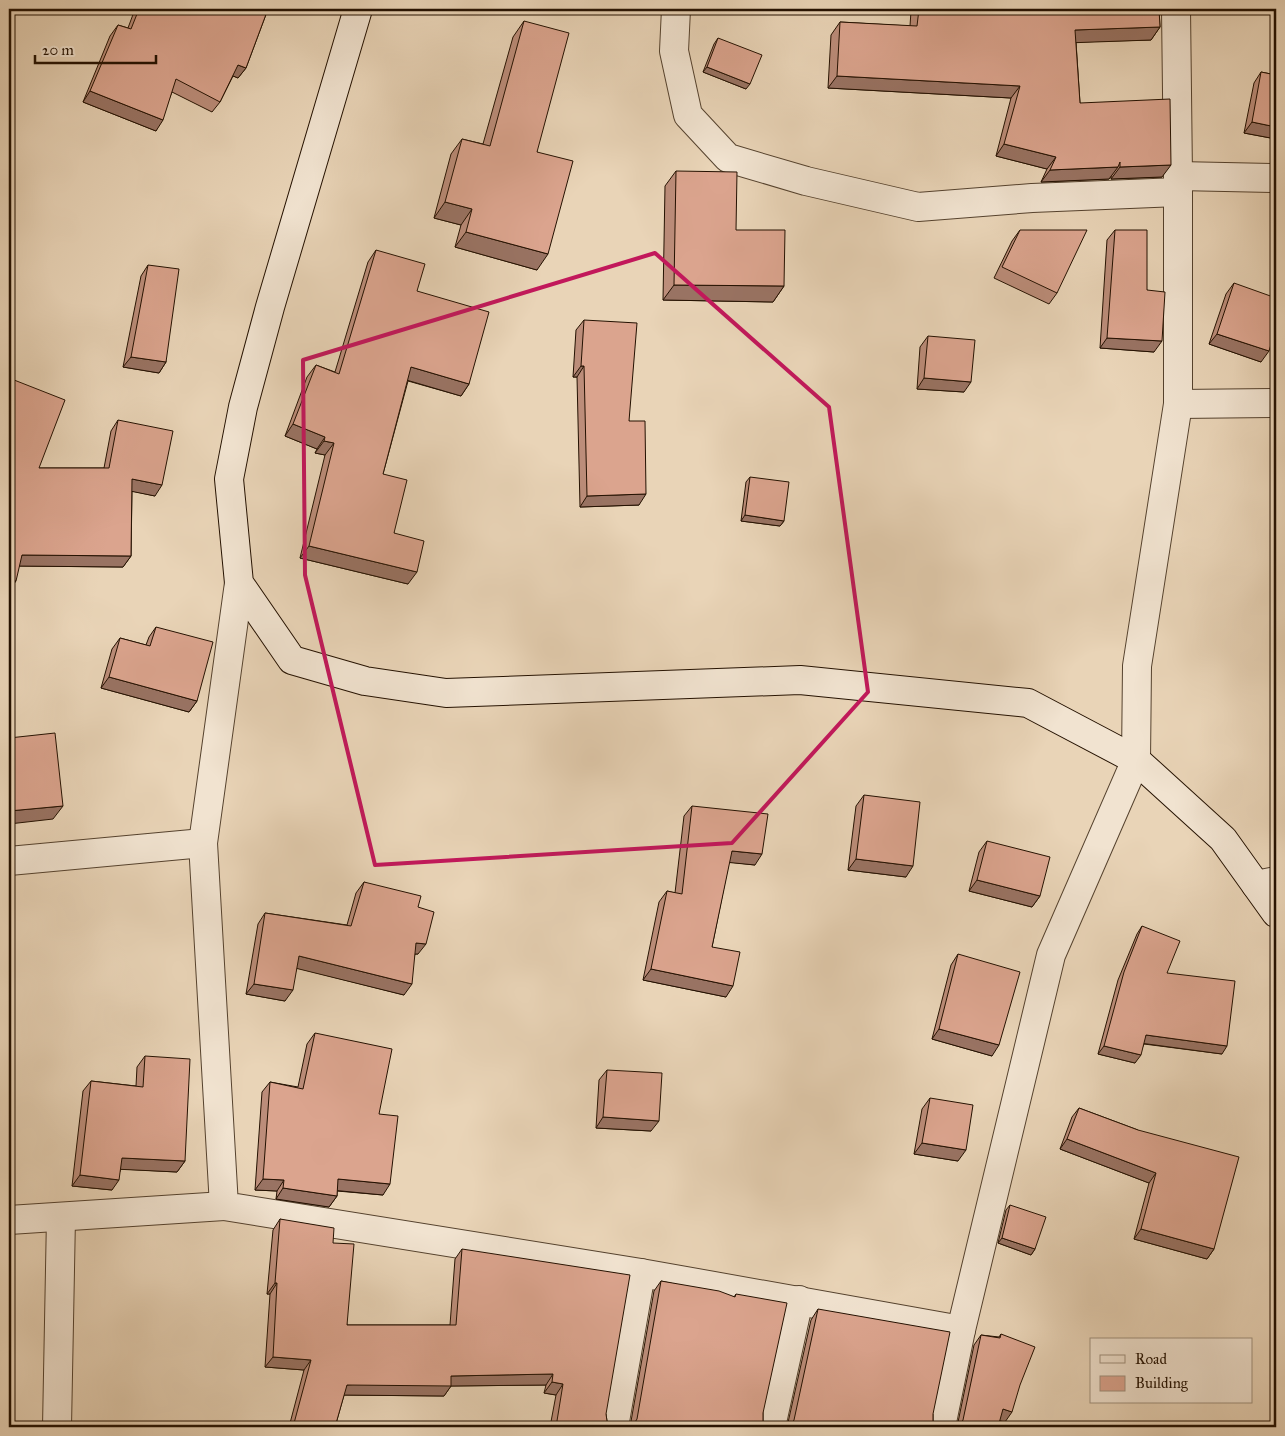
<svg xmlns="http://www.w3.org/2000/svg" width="1285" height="1436" viewBox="0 0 1285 1436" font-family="'IM FELL Great Primer',serif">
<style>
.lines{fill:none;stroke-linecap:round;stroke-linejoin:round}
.minor-casing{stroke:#55422e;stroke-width:30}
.secondary-casing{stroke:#241101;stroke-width:30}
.minor{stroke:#f1e3d0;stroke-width:28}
.secondary{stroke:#f1e3d0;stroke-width:28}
.wall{fill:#bc8d7a;stroke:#241101}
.shaded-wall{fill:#997363;stroke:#241101}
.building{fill:#dba48e;stroke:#241101}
.marked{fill:none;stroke:#c2185b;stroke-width:4;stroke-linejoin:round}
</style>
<rect width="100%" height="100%" fill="#e9d4b7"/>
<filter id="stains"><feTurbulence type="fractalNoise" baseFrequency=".004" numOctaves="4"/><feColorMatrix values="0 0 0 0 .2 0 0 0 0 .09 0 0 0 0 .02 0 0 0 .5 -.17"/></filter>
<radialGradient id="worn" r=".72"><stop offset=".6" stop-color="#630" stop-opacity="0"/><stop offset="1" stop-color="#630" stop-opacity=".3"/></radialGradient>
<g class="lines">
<defs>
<g id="minor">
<path d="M676 9 674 51 688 115 728 158 806 181 918 207 1032 198 1178 192"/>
<path d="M1178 176 1276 178"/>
<path d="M1178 404 1276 403"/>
<path d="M239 583 203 843 224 1206 641 1273 961 1330"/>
<path d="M9 861 203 843"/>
<path d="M1256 885 1276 881"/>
<path d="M9 1220 224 1206"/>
<path d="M57 1427 61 1217"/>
<path d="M614 1427 641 1273"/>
<path d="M771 1427 799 1300"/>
<path d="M941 1427 961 1330 1051 955 1136 760 1137 666 1178 404V176L1176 9"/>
</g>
<path id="secondary" d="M358 9 270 307 243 407 229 479 239 583 292 660 365 681 446 693 800 680 1028 703 1136 760 1223 839 1276 913"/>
</defs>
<use href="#minor" class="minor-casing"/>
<use href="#secondary" class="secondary-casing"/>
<use href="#minor" class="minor"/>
<use href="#secondary" class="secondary"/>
</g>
<g class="wall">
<path d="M135 9H268L246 68 238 78 233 76 220 102 212 112 172 92 156 131 83 102 110 36 118 25 128 28Z"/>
<path d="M912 9H1159L1160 27 1151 40 1076 42 1080 103 1162 177 1111 179V176L1109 179 1041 182 1047 169 996 156 1011 98 828 88 831 35 840 22 910 26 911 11Z"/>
<path d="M524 21 537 152V270L455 247 461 225 434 218 451 154 462 139 483 144 513 37Z"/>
<path d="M718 38 746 89 703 72 714 44Z"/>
<path d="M1261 72 1276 75V139L1244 133 1254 83Z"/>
<path d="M676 171 736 230 784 286 773 302 663 300 665 186Z"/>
<path d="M1020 230 1057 293 1049 304 994 278 1012 241Z"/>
<path d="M1115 230 1147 290 1154 352 1100 348 1107 240Z"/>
<path d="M376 250 417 291 469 384 461 396 408 381 383 474 394 533 408 584 300 558 325 455 315 453 317 449 285 436 307 377 316 365 335 372 368 262Z"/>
<path d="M148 265 166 362 159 373 123 367 141 276Z"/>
<path d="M1234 283 1261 362 1209 344 1226 294Z"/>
<path d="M584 320 629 421 639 505 580 507 577 377H573L576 330Z"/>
<path d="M928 336 964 392 917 389 920 347Z"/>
<path d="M118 420 155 496 132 491 131 556 123 567 19 566 39 468H104L111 431Z"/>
<path d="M750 477 784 521 780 526 741 521 746 482Z"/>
<path d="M156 627 197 701 189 712 101 688 112 649 120 638 146 645 149 637Z"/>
<path d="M864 795 906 877 848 870 856 806Z"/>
<path d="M692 806 755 865 729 862 712 947 726 997 643 980 659 902 667 891 675 893 684 816Z"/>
<path d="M987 841 1040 896 1032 907 969 891 979 852Z"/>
<path d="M364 882 418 907V954H415L404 995 297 968 285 1001 246 994 258 924 265 913 347 925 356 893Z"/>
<path d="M1142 926 1167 973 1222 1054 1144 1044 1135 1063 1098 1054 1118 980 1137 934Z"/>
<path d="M958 954 992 1056 932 1039 951 965Z"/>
<path d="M315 1033 379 1114 383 1195 337 1191V1196L329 1207 276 1199 277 1191 255 1190 262 1092 270 1082 298 1087 307 1044Z"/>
<path d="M145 1056 185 1161 177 1172 121 1169 112 1190 72 1186 83 1091 91 1081 136 1086 137 1067Z"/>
<path d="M607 1070 651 1131 596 1128 599 1080Z"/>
<path d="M930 1098 958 1161 914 1154 922 1109Z"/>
<path d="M1079 1108 1138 1130 1214 1249 1207 1259 1134 1239 1149 1183 1060 1149 1072 1117Z"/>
<path d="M1010 1205 1035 1249 1031 1255 998 1243 1006 1210Z"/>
<path d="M280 1219 333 1243 347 1325H450L455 1259 462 1249 606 1414 607 1421 610 1427H550L556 1395 544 1393 546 1385 451 1386 444 1396 344 1395 335 1427H289L304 1370 265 1367 270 1294H267L273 1230Z"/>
<path d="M661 1281 734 1297 736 1294 763 1413V1421L767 1427H630L654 1291Z"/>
<path d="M818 1309 933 1414V1421L937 1427H787L811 1320Z"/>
<path d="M1001 1334 1005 1422 1000 1421 998 1427H957L974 1345 981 1335 999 1337Z"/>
</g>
<g class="shaded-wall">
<path d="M1160 27 1151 40 1066 43 1075 30Z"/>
<path d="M238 65 246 68 238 78 231 75Z"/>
<path d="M707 67 750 84 746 89 703 72Z"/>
<path d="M837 76 1020 86 1011 98 828 88Z"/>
<path d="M90 91 163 120 156 131 83 102Z"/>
<path d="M1252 122 1276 127V139L1244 133Z"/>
<path d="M1004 144 1056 157 1047 169 996 156Z"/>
<path d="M1171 165 1162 177 1111 179 1120 167Z"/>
<path d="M1118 167 1109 179 1041 182 1050 170Z"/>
<path d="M445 202 472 209 461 225 434 218Z"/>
<path d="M466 232 548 254 537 270 455 247Z"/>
<path d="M674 285 784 286 773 302 663 300Z"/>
<path d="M1217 334 1269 351 1261 362 1209 344Z"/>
<path d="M1107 338 1162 341 1154 352 1100 348Z"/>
<path d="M131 357 166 362 159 373 123 367Z"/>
<path d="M581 366H584L577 377H573Z"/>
<path d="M411 367 469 384 461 396 403 379Z"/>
<path d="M924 378 971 382 964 392 917 389Z"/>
<path d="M293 424 325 437 317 449 285 436Z"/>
<path d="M324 441 334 443 325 455 315 453Z"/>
<path d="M132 479 162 485 155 496 125 490Z"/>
<path d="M646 494 639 505 580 507 587 496Z"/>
<path d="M745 515 784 521 780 526 741 521Z"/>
<path d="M309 546 417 572 408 584 300 558Z"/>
<path d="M22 555 131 556 123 567 14 566Z"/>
<path d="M9 579 16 581 9 591Z"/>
<path d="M109 677 197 701 189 712 101 688Z"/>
<path d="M63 806 53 819 9 824V811Z"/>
<path d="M732 851 762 854 755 865 724 862Z"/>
<path d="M856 859 913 866 906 877 848 870Z"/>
<path d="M977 880 1040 896 1032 907 969 891Z"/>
<path d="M416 943 426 944 418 954H409Z"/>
<path d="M299 956 412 984 404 995 291 967Z"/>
<path d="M651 969 733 986 726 997 643 980Z"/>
<path d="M254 984 293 990 285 1001 246 994Z"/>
<path d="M939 1029 999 1045 992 1056 932 1039Z"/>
<path d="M1146 1035 1227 1046 1222 1054 1140 1043Z"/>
<path d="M1104 1046 1141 1055 1135 1063 1098 1054Z"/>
<path d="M603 1117 659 1121 651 1131 596 1128Z"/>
<path d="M1067 1139 1156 1173 1149 1183 1060 1149Z"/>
<path d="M922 1143 966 1150 958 1161 914 1154Z"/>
<path d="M122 1158 185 1161 177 1172 114 1169Z"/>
<path d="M80 1175 119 1180 112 1190 72 1186Z"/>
<path d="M263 1179 284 1180 277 1191 255 1190Z"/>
<path d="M338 1179 390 1184 383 1195 331 1190Z"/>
<path d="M283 1188 337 1196 329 1207 276 1199Z"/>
<path d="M1141 1229 1214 1249 1207 1259 1134 1239Z"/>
<path d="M1002 1238 1035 1249 1031 1255 998 1243Z"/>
<path d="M275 1283H277L270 1294H267Z"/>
<path d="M273 1357 311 1360 304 1370 265 1367Z"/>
<path d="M553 1374 546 1385 451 1386 444 1396 339 1395 347 1385 451 1376Z"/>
<path d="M552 1382 563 1384 556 1395 544 1393Z"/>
<path d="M1003 1409 1012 1412 1005 1422 996 1420Z"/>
</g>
<g class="building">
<path d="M139 9H268L246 68 238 65 220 102 176 79 163 120 90 91 118 25 131 29Z"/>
<path d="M919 9H1159L1160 27 1075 30 1080 103 1170 99 1171 165 1120 167V162L1118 167 1050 170 1056 157 1004 144 1020 86 837 76 840 22 917 26Z"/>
<path d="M524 21 569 33 537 152 573 161 548 254 466 232 472 209 445 202 462 139 490 146Z"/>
<path d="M718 38 762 55 750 84 707 67Z"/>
<path d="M1261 72 1276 75V127L1252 122Z"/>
<path d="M676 171 737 172 736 230H785L784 286 674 285Z"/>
<path d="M1020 230H1087L1057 293 1002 267Z"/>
<path d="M1115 230H1147V290L1165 292 1162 341 1107 338Z"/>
<path d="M376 250 425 264 417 291 489 312 469 384 411 367 383 474 407 480 394 533 424 541 417 572 309 546 334 443 324 441 325 437 293 424 316 365 339 374Z"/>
<path d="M148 265 179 269 166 362 131 357Z"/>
<path d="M1234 283 1276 298V328L1269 351 1217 334Z"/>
<path d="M584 320 637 323 629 421H645L646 494 587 496 584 366H581Z"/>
<path d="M928 336 975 340 971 382 924 378Z"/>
<path d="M9 378 65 400 39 468H109L118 420 173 431 162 485 132 479 131 556 22 555 16 581 9 579Z"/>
<path d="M750 477 789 482 784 521 745 515Z"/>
<path d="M156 627 213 642 197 701 109 677 120 638 150 646Z"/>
<path d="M55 733 63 806 9 811V738Z"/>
<path d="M864 795 920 802 913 866 856 859Z"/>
<path d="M692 806 768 814 762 854 732 851 712 947 740 952 733 986 651 969 667 891 682 894Z"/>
<path d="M987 841 1050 857 1040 896 977 880Z"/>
<path d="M364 882 421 896 418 907 434 912 426 944 416 943 412 984 299 956 293 990 254 984 265 913 351 926Z"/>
<path d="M1142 926 1180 941 1167 973 1235 981 1227 1046 1146 1035 1141 1055 1104 1046 1124 972Z"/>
<path d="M958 954 1020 972 999 1045 939 1029Z"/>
<path d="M315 1033 392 1049 379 1114 398 1116 390 1184 338 1179 337 1196 283 1188 284 1180 263 1179 270 1082 303 1089Z"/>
<path d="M145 1056 190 1059 185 1161 122 1158 119 1180 80 1175 91 1081 143 1087Z"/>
<path d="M607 1070 662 1073 659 1121 603 1117Z"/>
<path d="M930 1098 973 1105 966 1150 922 1143Z"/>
<path d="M1079 1108 1138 1130 1239 1157 1214 1249 1141 1229 1156 1173 1067 1139Z"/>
<path d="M1010 1205 1046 1217 1035 1249 1002 1238Z"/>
<path d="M280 1219 334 1228 333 1243 354 1244 347 1325H456L462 1249 630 1275 606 1414 607 1421 610 1427H556L563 1384 552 1382 553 1374 451 1376V1386L347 1385 335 1427H293L311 1360 273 1357 277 1283H275Z"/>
<path d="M661 1281 719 1291 735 1297 736 1294 787 1303 763 1413V1421L767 1427H632L637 1419Z"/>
<path d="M818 1309 950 1332 933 1414V1421L937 1427H790L794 1420Z"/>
<path d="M1001 1334 1035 1347 1020 1385 1012 1412 1003 1409 998 1427H959L963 1420 981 1335 1000 1338Z"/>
</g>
<path class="marked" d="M655 253 829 407 868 692 732 843 375 865 305 575 303 360Z"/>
<rect width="1285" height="1436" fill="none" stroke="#e9d4b7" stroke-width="30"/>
<rect x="10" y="10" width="1265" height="1416" fill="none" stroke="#241101" stroke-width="2.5"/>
<rect x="15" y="15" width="1255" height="1406" fill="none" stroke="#241101"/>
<rect x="1090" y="1338" width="162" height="65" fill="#f1e3d0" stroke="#9f8f7d"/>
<rect x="1100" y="1355" width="25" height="8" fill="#f1e3d0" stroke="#9f8f7d"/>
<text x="1135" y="1364" font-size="15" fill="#241101">Road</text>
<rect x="1100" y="1376" width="25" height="15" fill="#dba48e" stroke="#9f8f7d"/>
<text x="1135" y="1388" font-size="15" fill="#241101">Building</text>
<path d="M35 55v8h121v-8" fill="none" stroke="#241101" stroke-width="2.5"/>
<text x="42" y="55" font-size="15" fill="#241101" stroke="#f1e3d0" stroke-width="4" paint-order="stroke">20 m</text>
<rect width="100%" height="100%" filter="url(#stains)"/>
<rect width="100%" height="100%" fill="url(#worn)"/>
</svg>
